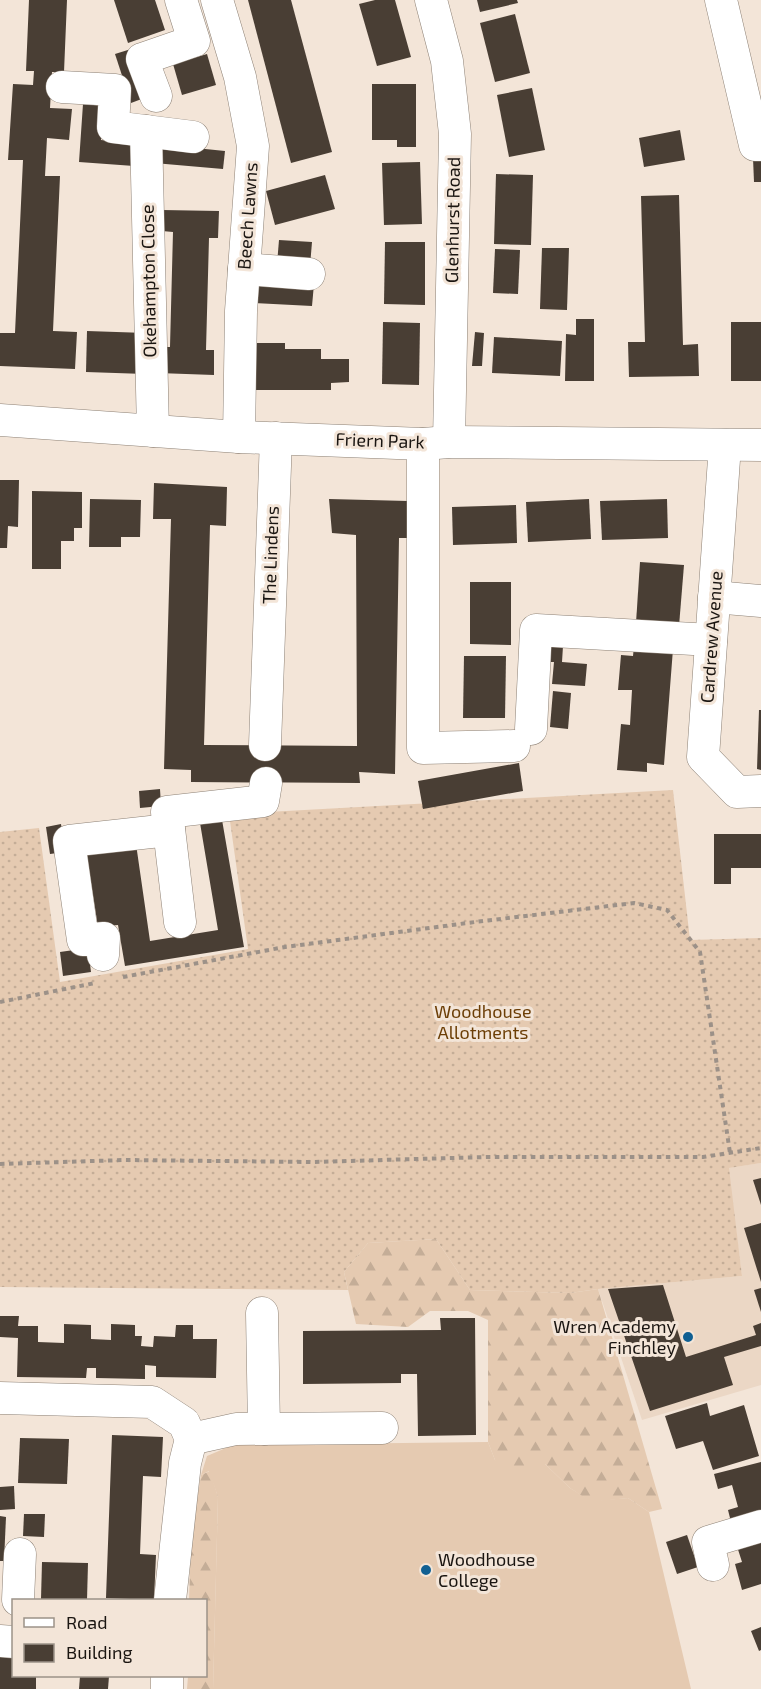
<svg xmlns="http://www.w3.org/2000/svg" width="761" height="1689" viewBox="0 0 761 1689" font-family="'Exo 2',sans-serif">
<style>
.built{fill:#ebd7c5}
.grass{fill:#e5cab1}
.forest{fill:url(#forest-firs)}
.garden{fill:url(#garden-dots)}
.building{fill:#493e34}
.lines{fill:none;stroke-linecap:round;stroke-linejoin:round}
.minor-casing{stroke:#8d8175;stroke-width:33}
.path{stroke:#9c9188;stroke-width:4;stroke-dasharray:4.5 4.5;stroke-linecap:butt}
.minor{stroke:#fff;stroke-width:32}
.poi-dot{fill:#105f92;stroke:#f3e5d8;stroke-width:2}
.labels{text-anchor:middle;stroke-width:6;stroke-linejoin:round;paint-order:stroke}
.street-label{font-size:18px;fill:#1a1511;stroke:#f3e5d8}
.park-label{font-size:18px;fill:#6c3e06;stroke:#f3e5d8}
.poi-label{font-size:18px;fill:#1a1511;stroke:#f3e5d8;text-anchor:end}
</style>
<defs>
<pattern id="forest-firs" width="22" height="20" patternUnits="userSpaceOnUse" patternTransform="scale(1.5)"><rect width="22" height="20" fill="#e5cab1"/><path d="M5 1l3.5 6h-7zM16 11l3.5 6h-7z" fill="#c4ad97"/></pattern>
<pattern id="garden-dots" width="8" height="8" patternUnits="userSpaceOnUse" patternTransform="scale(1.5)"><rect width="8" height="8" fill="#e5cab1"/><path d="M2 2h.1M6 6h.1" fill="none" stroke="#c4ad97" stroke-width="1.8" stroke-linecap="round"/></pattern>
</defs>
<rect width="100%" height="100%" fill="#f3e5d8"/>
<path class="built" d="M761 1163V1385L642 1420 598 1289 742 1276 728 1168Z"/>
<path class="grass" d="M488 1442 495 1460 545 1464 570 1488 591 1501 628 1498 649 1512 691 1689H213L218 1497 209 1471 201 1475 207 1456 233 1445Z"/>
<g class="forest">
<path d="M436 1239 470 1290 570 1293 598 1289 662 1509 649 1512 628 1498 591 1502 570 1488 545 1464 512 1472 495 1460 488 1442V1320L468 1311H430L408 1327 356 1324 344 1272 368 1243Z"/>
<path d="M210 1471 218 1497 213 1689H187L188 1676H206V1600H189L191 1538 201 1475Z"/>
</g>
<path class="garden" d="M673 790 690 940 761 938V1163L729 1168 742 1276 598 1289 570 1293 470 1290 436 1239 368 1243 344 1272 348 1290 0 1287V832L39 828 60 982 248 949 229 814Z"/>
<g class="building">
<path d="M29 0H67L64 72H52L50 108 72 109 69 140 47 138 45 176H60L53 331 77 332 75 369 0 366V333H15L23 160H8L13 84 33 85 34 71H26Z"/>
<path d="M114 0H155L165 30 128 43Z"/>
<path d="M248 0H291L332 152 291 163Z"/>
<path d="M375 0H395L411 57 377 66 359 4Z"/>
<path d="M477 0H517L518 3 480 12Z"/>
<path d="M515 14 530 73 495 82 480 23Z"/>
<path d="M131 49 147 97 131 103 115 54Z"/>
<path d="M207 54 216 85 182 95 173 64Z"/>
<path d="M372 84H416V147H397V140H372Z"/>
<path d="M532 88 545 150 509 157 497 95Z"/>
<path d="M83 104 104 106 101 140 136 144 134 166 79 162Z"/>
<path d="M680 130 685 160 644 167 639 138Z"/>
<path d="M156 144 225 151 223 169 154 163Z"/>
<path d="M761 157V182H754L753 158Z"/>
<path d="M420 162 422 224 384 225 382 163Z"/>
<path d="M496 174 533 175 531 245 494 244Z"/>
<path d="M325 175 335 209 275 225 266 191Z"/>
<path d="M679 195 683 345 698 344 699 376 629 377 628 342H645L641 196Z"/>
<path d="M162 210 219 211 218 238H209L206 350H214V375L158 373 159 347H170L173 232 162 231Z"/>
<path d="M279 240 312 242 310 266 277 264Z"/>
<path d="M385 242H425V305L384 304Z"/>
<path d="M542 248H569L567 310 540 309Z"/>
<path d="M495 249 520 250 518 294 493 293Z"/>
<path d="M254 281 314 284 312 306 253 303Z"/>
<path d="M576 319H594V381H565L566 334 576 335Z"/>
<path d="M383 322 420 323 419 385 382 384Z"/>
<rect x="731" y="322" width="30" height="59"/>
<path d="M87 331 146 333 145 374 86 372Z"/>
<path d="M475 332 484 333 482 366H472Z"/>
<path d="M494 337 562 341 560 376 492 373Z"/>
<path d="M251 343H285V349H321V359H349V382L331 383V390H251Z"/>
<path d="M0 480H19L18 527 8 526 7 548H0Z"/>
<path d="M154 483 227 487 226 526 210 525 204 745 357 746 356 535 332 533 329 499 408 501V538H399L395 774 359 772 360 783 191 782V770L164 769 171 519H153Z"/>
<path d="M32 491 82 492V528H74V541H61V569H32Z"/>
<path d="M90 499 141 500 140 537H121V547H89Z"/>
<path d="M589 499 591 539 528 542 526 502Z"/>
<path d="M667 499 668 538 602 540 600 501Z"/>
<path d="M516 505 517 543 453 545 452 507Z"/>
<path d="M640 562 684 565 679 626 636 623Z"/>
<path d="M470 582H511V645L470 644Z"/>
<path d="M544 644 563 646 562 662 587 664 585 686 552 684 554 662H543Z"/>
<path d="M634 646 673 649 664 765 647 763V772L617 770 621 724 630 725 632 690H618L621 655 633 656Z"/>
<path d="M464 656H506L505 718H463Z"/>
<path d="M553 691 571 693 568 729 550 727Z"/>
<path d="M759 710H761V770L757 769Z"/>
<path d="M519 763 523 791 423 809 418 781Z"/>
<path d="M160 789 161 806 140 808 139 791Z"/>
<path d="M221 814 244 947 125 966 118 925 98 927 86 851 136 844 150 941 218 930 199 817Z"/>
<path d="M61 824 65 852 50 854 46 827Z"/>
<path d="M714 834H761V868H731V884H714Z"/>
<path d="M88 948 91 972 63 976 60 952Z"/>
<path d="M761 1178V1205L753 1180Z"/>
<path d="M761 1223V1282L744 1228Z"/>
<path d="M663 1285 686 1357 756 1335 753 1326 761 1323V1346L724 1357 733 1385 650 1411 608 1289Z"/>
<path d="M761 1288V1312L754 1290Z"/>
<path d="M0 1316H19L18 1326H38V1342L64 1343V1324L91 1325V1339L111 1340V1324L135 1325V1336H142L141 1346 153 1347 154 1336 175 1337 176 1325H193V1339H217L216 1378 156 1377V1366L145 1365V1379L96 1378V1368H87L86 1378 17 1377 18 1338 0 1337Z"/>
<path d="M440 1318H475L476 1435 418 1436 417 1374H401V1383L303 1384V1331L441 1330Z"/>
<path d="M707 1403 710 1416 744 1405 759 1456 713 1470 703 1441 676 1449 665 1416Z"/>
<path d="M112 1435 163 1437 161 1477 143 1476 140 1554 156 1555 154 1600 106 1598Z"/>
<path d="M20 1438 69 1439 67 1484 18 1483Z"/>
<path d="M761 1462V1523L733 1530 728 1510 738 1507 732 1485 718 1489 714 1474Z"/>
<path d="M14 1486 15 1509 0 1510V1487Z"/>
<path d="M24 1514H45L44 1537 23 1536Z"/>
<path d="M0 1516 6 1517 4 1561H0Z"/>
<path d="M761 1530V1584L742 1590 735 1564 742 1562 734 1537Z"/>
<path d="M687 1535 698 1567 677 1574 666 1542Z"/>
<path d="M42 1562 88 1563 87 1600 41 1599Z"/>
<path d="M761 1627V1650L759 1651 751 1631Z"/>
<path d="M0 1654H14V1676H36V1689H0Z"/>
<path d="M80 1676H109L108 1689H79Z"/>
</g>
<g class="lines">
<defs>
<g id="minor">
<path d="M217 0 240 77 253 146 241 311 239 437"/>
<path d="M431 0 447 61 455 134 449 442"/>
<path d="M721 0 755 145H761"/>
<path d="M62 87 115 90 113 127 193 137"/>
<path d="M156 96 142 59 194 41 181 0"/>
<path d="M146 131 153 431"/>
<path d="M244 269 309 274"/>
<path d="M0 420 239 437 423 444 449 442 761 445"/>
<path d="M423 444V748L514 746"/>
<path d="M725 445 703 757 737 792 761 791"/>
<path d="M714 597 761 601"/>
<path d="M531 729 536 630 711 640"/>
<path d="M265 745 276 438"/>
<path d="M180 922 167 812 263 801 266 783"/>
<path d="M103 955 104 938 83 940 69 841 169 830"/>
<path d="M262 1313 264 1429"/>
<path d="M0 1398 152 1402 184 1423 191 1439 185 1463 170 1600"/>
<path d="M191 1439 236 1429 382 1428"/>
<path d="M713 1565 708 1542 761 1526"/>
<path d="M18 1600 20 1554"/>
<path d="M0 1641 14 1642"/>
<path d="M167 1689V1676"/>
</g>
</defs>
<use href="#minor" class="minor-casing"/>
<g class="path">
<path d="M123 977 285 947 475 922 634 903 667 910 700 952 730 1153"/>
<path d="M0 1002 95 983"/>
<path d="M0 1164 125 1160 312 1162 488 1157H703L761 1148"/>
</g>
<use href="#minor" class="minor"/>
</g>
<g class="poi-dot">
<circle cx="688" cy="1337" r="6"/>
<circle cx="426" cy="1570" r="6"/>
</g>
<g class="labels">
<g class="street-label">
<text transform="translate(248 216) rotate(-86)" y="6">Beech Lawns</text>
<text transform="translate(453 220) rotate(-89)" y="6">Glenhurst Road</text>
<text transform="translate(149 281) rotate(-91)" y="6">Okehampton Close</text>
<text transform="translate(380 441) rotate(2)" y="6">Friern Park</text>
<text transform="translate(271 555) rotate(-88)" y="6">The Lindens</text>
<text transform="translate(712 637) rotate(-86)" y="6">Cardrew Avenue</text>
</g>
<g class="park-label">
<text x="483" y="1018">Woodhouse<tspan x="483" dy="21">Allotments</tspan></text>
</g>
<g class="poi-label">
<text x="676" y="1333">Wren Academy<tspan x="676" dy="21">Finchley</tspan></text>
<text x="438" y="1566" text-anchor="start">Woodhouse<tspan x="438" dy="21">College</tspan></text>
</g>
</g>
<rect x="12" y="1599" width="195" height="78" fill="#f3e5d8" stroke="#9c9288" stroke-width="1.5"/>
<rect x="24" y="1618" width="30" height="9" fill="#ffffff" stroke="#9c9288" stroke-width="1.5"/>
<text x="66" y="1629" font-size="18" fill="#1a1511">Road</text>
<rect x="24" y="1644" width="30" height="18" fill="#493e34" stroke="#9c9288" stroke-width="1.5"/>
<text x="66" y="1659" font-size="18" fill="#1a1511">Building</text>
</svg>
